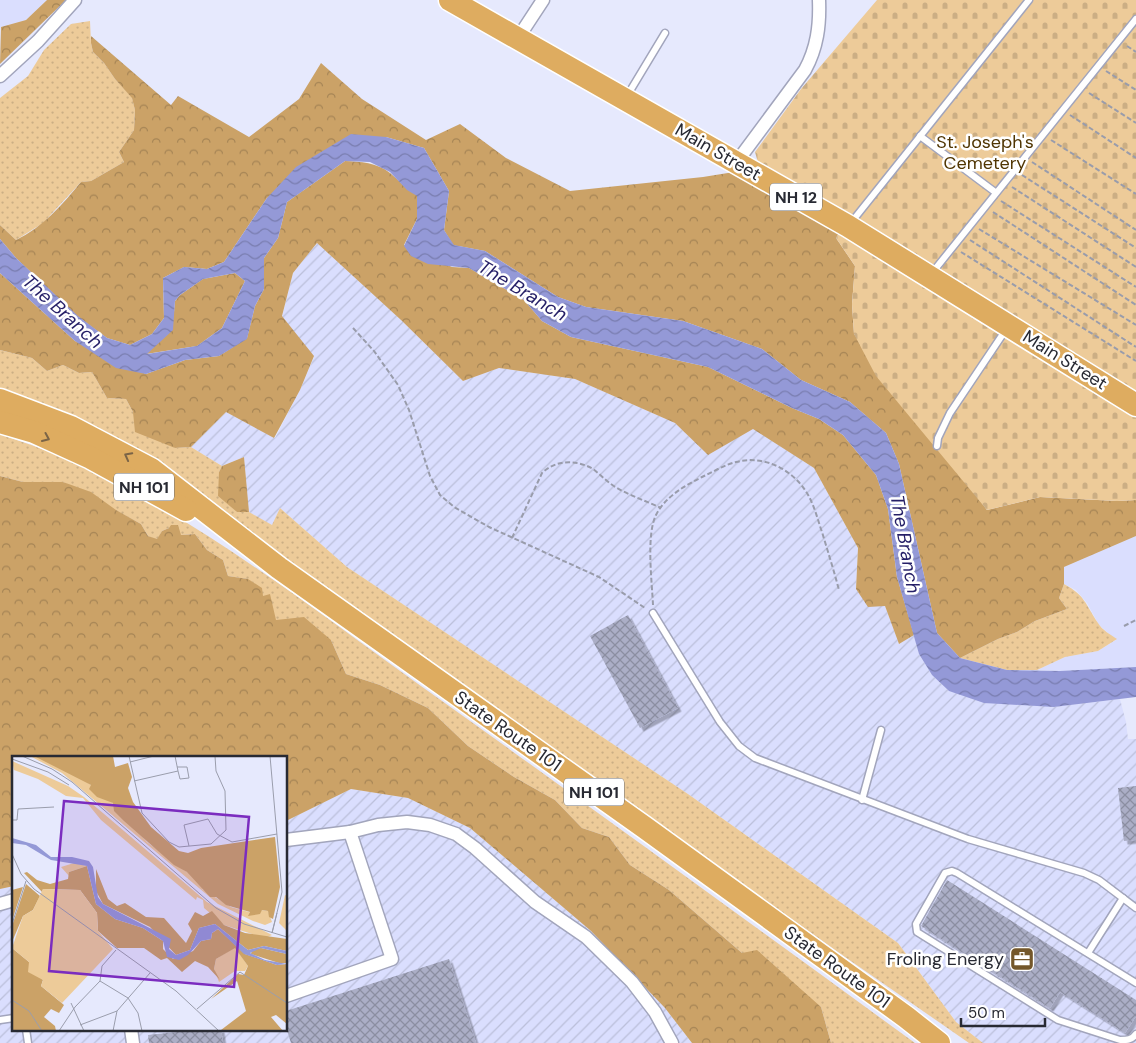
<svg xmlns="http://www.w3.org/2000/svg" width="1136" height="1043" viewBox="0 0 1136 1043" font-family="'DM Sans',sans-serif">
<style>
.built{fill:#dadefe}
.industrial{fill:url(#industrial-furrows)}
.grass{fill:url(#grass-dots)}
.forest{fill:url(#forest-crowns)}
.cemetery{fill:url(#cemetery-stones)}
.water{fill:url(#water-waves);fill-rule:evenodd}
.building{fill:url(#building-cross-hatch);filter:url(#shadow)}
.lines{fill:none;stroke-linecap:round;stroke-linejoin:round}
.lane-casing{stroke:#a2a5bc;stroke-width:9}
.street-casing{stroke:#a2a5bc;stroke-width:15}
.highway-casing{stroke:#fff;stroke-width:25}
.path{stroke:#999cab;stroke-width:2;stroke-dasharray:5 2.5;stroke-linecap:butt}
.lane{stroke:#fff;stroke-width:6}
.street{stroke:#fff;stroke-width:12}
.highway{stroke:#deac60;stroke-width:22}
.oneway{stroke:#7a6447}
.labels{text-anchor:middle;stroke-width:5;stroke-linejoin:round;paint-order:stroke}
.shield{fill:#fff;stroke:#686a70;stroke-width:1}
.shield-label{font-size:16px;font-weight:bold;fill:#282a33}
.park-label{font-size:18px;fill:#503502;stroke:#fff}
.street-label{font-size:18px;fill:#282a33;stroke:#fff}
.poi-label{font-size:18px;fill:#282a33;stroke:#fff;text-anchor:end}
.water-label{font-size:19px;font-style:italic;fill:#251f67;stroke:#fff}
.inset-road{fill:none;stroke:#9a9dac;stroke-width:1}
.view{fill:#7b2cbf;fill-opacity:0.15;stroke:#7b2cbf;stroke-width:2.5}
.inset-edge{fill:none;stroke:#282a33;stroke-width:2.5}
</style>
<defs>
<pattern id="industrial-furrows" width="10" height="10" patternUnits="userSpaceOnUse" patternTransform="scale(1.25)"><rect width="10" height="10" fill="#dadefe"/><path d="M-1 1l2-2M0 10L10 0M9 11l2-2" fill="none" stroke="#bbbfda"/></pattern>
<pattern id="grass-dots" width="8" height="8" patternUnits="userSpaceOnUse" patternTransform="scale(1.25)"><rect width="8" height="8" fill="#edcb99"/><path d="M2 2h.1M6 6h.1" fill="none" stroke="#cbae84" stroke-width="1.8" stroke-linecap="round"/></pattern>
<pattern id="forest-crowns" width="20" height="18" patternUnits="userSpaceOnUse" patternTransform="scale(1.25)"><rect width="20" height="18" fill="#cba267"/><path d="M2 6a3 3 0 1 1 6 0M12 15a3 3 0 1 1 6 0" fill="none" stroke="#a58455"/></pattern>
<pattern id="cemetery-stones" width="16" height="16" patternUnits="userSpaceOnUse" patternTransform="scale(1.25)"><rect width="16" height="16" fill="#edcb99"/><path d="M2 7V4a2 2 0 0 1 4 0v3zM10 15v-3a2 2 0 0 1 4 0v3z" fill="#cbae84"/></pattern>
<pattern id="water-waves" width="16" height="10" patternUnits="userSpaceOnUse" patternTransform="scale(1.25)"><rect width="16" height="10" fill="#9499d7"/><path d="M0 5q4-4 8 0t8 0" fill="none" stroke="#797daf"/></pattern>
<pattern id="building-cross-hatch" width="8" height="8" patternUnits="userSpaceOnUse" patternTransform="scale(1.25)"><rect width="8" height="8" fill="#abaec6"/><path d="M0 0l8 8M0 8l8-8" fill="none" stroke="#8b8ea1"/></pattern>
<filter id="shadow"><feDropShadow dx="3.5" dy="3.5" stdDeviation="0" flood-color="#0004"/></filter>
</defs>
<rect width="100%" height="100%" fill="#e6e9fd"/>
<g class="built">
<path d="M0 0H47L26 20 1 27 0 30Z"/>
<path d="M1136 536V667L1060 671 1037 670 1065 657 1098 651 1116 640 1099 625 1087 603 1076 590 1064 584V567Z"/>
</g>
<g class="industrial">
<path d="M317 243 401 320 463 381 499 368 575 379 675 423 708 455 753 428 814 468 858 548 856 589 885 606 899 644 914 635 919 654 932 675 949 691 1054 707 1120 699 1126 722 1128 739H1136V1043H983L956 1022 898 943 688 794 347 567 280 508 272 526 249 512 244 457 222 466 191 447 226 412 275 438 300 390 314 357 282 317 293 273Z"/>
<path d="M351 789 408 798 470 828 591 931 665 1008 692 1043H0V889L14 886V1029H286V821Z"/>
</g>
<g class="grass">
<path d="M90 21 91 43 93 52 104 63 115 79 132 97 135 110 134 130 119 152 124 162 91 181 81 182 43 223 16 240 0 225V98L28 76 44 50 71 24Z"/>
<path d="M0 350 32 358 47 371 63 365 79 373 92 372 107 398 126 399 133 412 175 448 191 447 222 466 219 472 237 512H249L272 525 280 508 347 567 688 794 898 943 956 1022 983 1043H969L845 957 316 581 210 501 0 393Z"/>
<path d="M0 434C28 444 56 453 83 466 205 524 312 608 421 686 587 804 751 924 915 1043H831L821 1007 742 953 669 890 630 865 609 837 582 828 555 800 514 777 468 746 428 708 380 685 346 674 331 640 228 669 247 579 228 576 223 560 207 550 195 534 181 535 169 528 162 531 157 540 148 536 141 524 63 482H23L0 476Z"/>
<path d="M1064 584C1086 596 1085 604 1098 623 1102 630 1111 635 1117 639L1098 651 1065 657 1037 670H1007L960 658 998 639 1017 632 1035 621 1067 609 1059 598Z"/>
</g>
<g class="forest">
<path d="M47 0H66L0 64 1 27 26 20Z"/>
<path d="M91 36 171 105 178 96 249 137 299 99 321 63 362 99 426 140 460 124 506 158 570 191 703 177 734 172 839 233 836 238 855 266 852 304 854 334 987 510 1040 497 1117 501 1136 500V536L1064 567V584L1059 598 1067 609 1035 621 1017 632 998 639 960 658 937 633 899 464 886 433 850 402 801 380 762 349 683 321 586 307 558 297 485 251 453 245 444 230 449 191 424 148 386 137 267 198 224 262 207 269 184 267 163 278 164 318 152 334 130 345 107 338 77 316 16 258 0 239V225L16 240C43 227 62 205 81 182L91 181 124 162 119 152 134 130 135 110 132 98 115 79 104 63 93 52 91 43Z"/>
<path d="M345 161C361 162 376 162 390 173 400 181 404 188 417 195V219L404 245 452 267 469 268 524 300 542 321 571 337 708 367 792 408 819 419 843 435 876 475 888 509 897 577 914 635 899 644 885 606 868 607 856 589 858 548 814 468 753 429 708 455 675 423 575 379 499 368 463 381 401 320 317 243 293 273 282 316 314 356 300 390 274 438 226 412 191 447 175 448 135 432 133 412 126 399 107 398 92 372 79 373 63 365 47 371 32 358 0 350V273L75 341 146 374 185 360 219 356 247 338 255 306 264 289V258L278 238 287 202Z"/>
<path d="M235 273 245 281 222 328 197 346 146 354 152 348 174 312 175 301 180 295 203 279Z"/>
<path d="M244 457 249 512H237L218 496 219 472 222 466Z"/>
<path d="M0 476 23 482H63L91 492 116 510 141 524 148 536 157 539 162 531 169 528 171 525H178L181 535 195 534 207 550 223 560 228 576 248 579 262 588 263 596 270 594 276 620 304 617 331 640 346 674 380 685 428 708 468 746 514 777 555 800 582 828 609 837 630 865 669 890 742 953 757 950 821 1007 831 1043H692L665 1008 591 931 470 828 408 798 351 789 286 821V757H14V886L0 889Z"/>
</g>
<path class="cemetery" d="M877 0H1136V500L1117 501 1040 497 987 510 876 376 854 334 852 304 855 266 836 238 848 217 759 166 755 152 801 89Z"/>
<path class="water" d="M351 134 386 137 424 148 449 191 444 230 454 245 485 251 558 297 586 307 683 321 762 349 801 380 850 402 886 433 899 464 937 633 960 658 1007 670 1060 671 1136 667V697L1054 707 984 703 949 691 932 675 919 654 897 577 888 509 876 475 843 435 819 419 792 408 708 367 571 337 542 321 524 300 469 268 428 264 411 256 404 246 417 219V196L407 190 390 172 370 162 345 161 287 202 278 238 264 258V289L255 306 247 339 219 356 185 360 146 374 116 368 75 341 0 273V239L16 258 78 316 107 338 130 345 152 334 164 318 163 278 184 267 207 269 224 262 267 198 296 167ZM235 273 245 281 222 328 197 346 147 354 173 330 175 301 180 295 203 279Z"/>
<g class="building">
<path d="M628 615 678 708 640 728 590 636Z"/>
<path d="M1136 786V840L1124 841 1118 788Z"/>
<path d="M947 880 1136 1000V1016L1125 1033 1060 992 1050 1008 921 926Z"/>
<path d="M449 959 476 1043H291L286 1027V1011Z"/>
<path d="M206 1029H221L223 1043H149L148 1035Z"/>
</g>
<g class="lines">
<defs>
<g id="lane">
<path d="M627 96 665 33"/>
<path d="M920 136 995 192"/>
<path d="M850 224 1029 0"/>
<path d="M932 273 1136 19"/>
<path d="M937 446 938 438 950 413 1007 328"/>
<path d="M653 613 720 722 739 746 755 758 968 839 1084 873 1099 880 1136 908"/>
<path d="M862 800 881 730"/>
<path d="M1088 953 1123 898"/>
<path d="M1136 983 957 873 952 871 945 873 916 924 917 932 1058 1020 1120 1040C1127 1040 1132 1040 1136 1034"/>
<path d="M0 1020 14 1018"/>
<path d="M26 1029 28 1043"/>
</g>
<g id="street">
<path d="M518 38 543 0"/>
<path d="M0 76 38 41 75 0"/>
<path d="M736 163 805 70C817 48 820 26 819 0"/>
<path d="M286 840 350 832 378 825 407 822 430 825 456 834 475 848 535 902 586 937 632 982 655 1012 672 1043"/>
<path d="M0 904 14 900"/>
<path d="M286 996 392 959 350 832"/>
<path d="M131 1029 133 1043"/>
</g>
<g id="highway">
<path d="M450 0 848 226 1136 405"/>
<path d="M0 400 71 427 151 469 279 568 644 827 906 1017 939 1043"/>
<path d="M0 422 34 432 91 458 186 510"/>
</g>
</defs>
<use href="#lane" class="lane-casing"/>
<use href="#street" class="street-casing"/>
<use href="#highway" class="highway-casing"/>
<g class="path">
<path d="M1127 46 1136 52"/>
<path d="M1106 71 1136 90"/>
<path d="M1089 93 1136 123"/>
<path d="M1070 115 1136 158"/>
<path d="M1051 140 1136 194"/>
<path d="M1032 162 1136 230"/>
<path d="M1022 175 1136 248"/>
<path d="M1012 187 1136 267"/>
<path d="M1001 201 1136 287"/>
<path d="M993 212 1136 305"/>
<path d="M979 229 1136 325"/>
<path d="M970 240 1136 347"/>
<path d="M961 252 1136 361"/>
<path d="M353 328 374 351 398 385 409 410 430 476 440 495 454 507 489 527 599 577 645 608"/>
<path d="M512 538 542 473C555 460 576 459 593 469 601 475 608 483 617 488 631 496 646 501 661 508"/>
<path d="M653 605C652 582 646 535 656 515 665 497 684 486 702 477 713 472 724 465 736 462 763 455 790 468 805 490 814 503 817 518 822 532 828 552 834 571 839 590"/>
<path d="M1124 626 1136 620"/>
</g>
<use href="#lane" class="lane"/>
<use href="#street" class="street"/>
<use href="#highway" class="highway"/>
</g>
<defs><path id="oneway-chevron" d="M-2-3.5L2.5 0L-2 3.5" fill="none" stroke-width="1.6" stroke-linecap="round" stroke-linejoin="round" transform="scale(1.25)"/></defs>
<g class="oneway">
<use href="#oneway-chevron" transform="translate(46 438) rotate(24)"/>
<use href="#oneway-chevron" transform="translate(128 456) rotate(-152)"/>
</g>
<defs>
<symbol id="office-square" viewBox="-11 -11 22 22"><rect x="-9" y="-9" width="18" height="18" rx="4" fill="#74572a" stroke="#fff"/><path d="M-6-3h4V-5.5h4V-3h4V5H-6ZM-1-4.5V-3h2v-1.5ZM-6 0V1H6V0Z" fill="#fff"/></symbol>
</defs>
<g fill-rule="evenodd">
<use href="#office-square" x="1008" y="945" width="28" height="28"/>
</g>
<g class="labels">
<g class="shield">
<rect x="770" y="183.5" width="52" height="27" rx="4"/>
<rect x="114" y="473.5" width="60" height="27" rx="4"/>
<rect x="564" y="778.5" width="60" height="27" rx="4"/>
</g>
<g class="shield-label">
<text x="796" y="203">NH 12</text>
<text x="144" y="493">NH 101</text>
<text x="594" y="798">NH 101</text>
</g>
<g class="park-label">
<text x="985" y="148">St. Joseph's<tspan x="985" dy="21">Cemetery</tspan></text>
</g>
<g class="street-label">
<text transform="translate(718 152) rotate(30)" y="6">Main Street</text>
<text transform="translate(1065 360) rotate(32)" y="6">Main Street</text>
<text transform="translate(508 731) rotate(35)" y="6">State Route 101</text>
<text transform="translate(837 967) rotate(36)" y="6">State Route 101</text>
</g>
<g class="poi-label">
<text x="1004" y="965">Froling Energy</text>
</g>
<g class="water-label">
<text transform="translate(523 290) rotate(31)" y="7">The Branch</text>
<text transform="translate(63 311) rotate(42)" y="7">The Branch</text>
<text transform="translate(906 544) rotate(80)" y="7">The Branch</text>
</g>
</g>
<g transform="translate(12 756)">
<rect width="275" height="275" fill="#e6e9fd"/>
<path d="M18 0H37L79 29 82 35 101 47 135 86 175 116 263 81 190 133 219 151 244 158 250 154 256 155 260 166 253 169 241 165 206 148 50 17ZM0 5 56 30 72 41 98 63 195 146 260 179 253 182 212 169 192 152 191 144 185 141 184 144 89 64 71 42 54 40 26 23 2 14ZM62 107 75 110 57 116V120L49 111ZM273 139 275 140V175L267 167ZM223 191 236 210 233 215H223L207 226 202 213 204 203Z" fill="#edcb99"/>
<path d="M22 0H101L103 11 116 7 120 21 116 32 121 46 139 71 167 95 176 97 189 92 263 81 268 131 261 163 257 161 256 155 250 154 248 158 236 160 238 156 214 149 204 141H198L175 116 162 109 112 65 102 55 101 47 85 41 77 33 79 29ZM75 110 84 148 103 163 131 172 151 185V193L161 203 181 195 189 185 199 183 200 177 206 173 233 198 265 209 275 208V268L264 259 259 261 271 275 209 274 234 255 225 225 199 243 226 218 232 219 236 210 223 192 204 203 202 213 208 224 196 211 183 205 170 216 155 202 149 204 132 192H105L86 175 85 157 68 134 31 133 30 136 12 117 15 116 25 124 38 128 56 123 57 116ZM84 113 96 143 105 150 113 147 134 161 152 162 174 187 180 175 176 168 183 156 191 160 200 155 212 169 233 177 275 183V195L252 190 236 194 203 168 187 172 178 194 164 199 138 171 91 148 84 135ZM14 128 28 140 21 154 11 160 0 186V170ZM11 131 0 165V134ZM0 192 17 206 31 224 29 230 52 249 47 257 39 253 32 261 43 270 44 275H0ZM249 192 275 198V207H267L239 198 240 194Z" fill="#cba267"/>
<path d="M31 133 68 134 85 157 86 175 101 193 50 247 29 230 31 224 16 216 17 206 0 192 11 160 21 154Z" fill="#edcb99"/>
<path d="M0 82 24 89 39 101H60L77 105 81 111 86 141 91 148 159 183 157 193 164 199 178 194 187 172 203 168 236 194 252 190 275 195V198L249 192 238 197 253 204 275 208 265 209 232 198 206 173 200 177 199 183 189 185 176 199 167 204 155 201 151 185 131 172 103 163 84 148 75 110 39 104 14 89 0 87Z" fill="#9499d7"/>
<path class="inset-road" d="M10 0 40 13 60 26 204 152 232 168 275 181M117 0 130 57 157 86 167 91 199 88 214 74 213 35 204 15 203 0M163 0 166 15 168 23 177 22 175 11H165M258 0 270 136 260 177M0 3 36 16 57 29M118 6 142 0M122 25 166 15M0 64H5L6 53 42 51M177 90 172 69 196 63 205 78 220 86 265 78M0 98 9 118 22 133 164 235 207 275M0 168 14 125M260 177 265 157M88 225 116 242 126 257 130 275M0 244 17 255 30 275M59 247 72 275M185 253 228 216 275 247M68 269 105 255M47 275 63 251 88 225 90 210 104 194M101 275 105 255 138 217"/>
<path class="view" d="M52 45 237 61 222 231 37 215Z"/>
<rect width="275" height="275" class="inset-edge"/>
</g>
<path d="M961 1018v8h84v-8" fill="none" stroke="#282a33" stroke-width="2.5"/>
<text x="968" y="1018" font-size="15" fill="#282a33" stroke="#ffffff" stroke-width="4" paint-order="stroke">50 m</text>
</svg>
